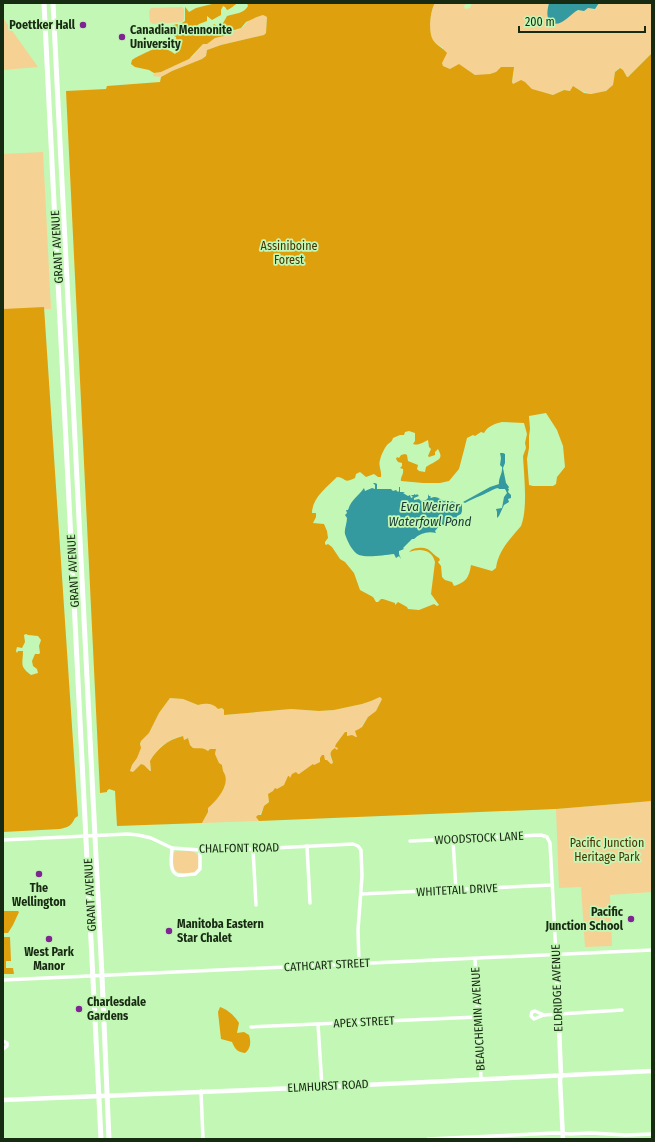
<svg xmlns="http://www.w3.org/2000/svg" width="655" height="1142" viewBox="0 0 655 1142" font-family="'Fira Sans Condensed',sans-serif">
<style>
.green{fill:#f6d194}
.forest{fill:#dfa00e;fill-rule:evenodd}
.water{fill:#349a9f}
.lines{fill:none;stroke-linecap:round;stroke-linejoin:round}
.minor{stroke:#fff;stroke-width:3.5}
.tertiary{stroke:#fff;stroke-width:4.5}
.secondary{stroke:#fff;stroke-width:5}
.poi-dot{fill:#7e2592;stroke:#c3f7b6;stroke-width:1.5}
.labels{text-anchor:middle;stroke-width:3.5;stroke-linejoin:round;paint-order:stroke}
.poi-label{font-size:12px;font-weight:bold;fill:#172a12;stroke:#c3f7b6;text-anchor:start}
.park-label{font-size:12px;fill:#4c3300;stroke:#c3f7b6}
.street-label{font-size:12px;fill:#172a12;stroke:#c3f7b6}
.water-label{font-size:13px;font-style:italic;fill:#183738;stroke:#c3f7b6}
</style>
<rect width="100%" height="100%" fill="#c3f7b6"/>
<g class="green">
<path d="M435 3H467L464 6 465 9 470 8 472 3H549L547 12H575C579 9 584 11 588 8L595 9 599 3H652V53L628 77H627L623 70 619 68 615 72 613 85C604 96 586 96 575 87L570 91 563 90 554 95 535 91 532 89 529 86 517 82 513 84 512 82 514 72 501 67 496 72 487 75H475L465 68 450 69 443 66 442 63 443 48C440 46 437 44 434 42 427 34 430 12 435 3Z"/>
<path d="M182 7 184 9V19L182 22 153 24 150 22 149 11 151 8Z"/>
<path d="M263 15 267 17 266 33 264 35 221 45 207 50 206 56 202 59 172 71 161 77 153 76 154 73 161 72 185 61 193 56 203 44H207L215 38 224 36 228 32 238 30 243 27 249 20 257 17Z"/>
<path d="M3 18 38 67 3 70Z"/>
<path d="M43 152 51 309 3 311V154Z"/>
<path d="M380 697 382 699 376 711 368 717 360 729 357 737 347 736 345 732 336 744 338 748 337 751 330 756 333 763 331 764 327 760 314 765H312L299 774 289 778 284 785 268 794 269 801 264 806 258 819 259 821 202 823 208 812V808L219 796 225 786 222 765 219 764 215 754 216 750 210 749 208 751 193 748 190 745 188 738 183 740 181 736 173 739 160 747 150 761 151 771H150L144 765 141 764 133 772 130 771 132 765 137 758 141 741 149 733 159 713 170 698 183 699 198 705C206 703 213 703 218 709L222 708 224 710 225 715 291 709 319 711 334 710 362 704 371 701Z"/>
<path d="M652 801V892L610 895 612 946 585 947 581 887 559 888 556 809Z"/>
<path d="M176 851C185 851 199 848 199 861 199 866 198 869 195 873 175 873 173 875 173 853Z"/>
</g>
<g class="forest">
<path d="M216 3H238C234 5 231 9 227 10L225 7 223 6 221 10V15L212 20 207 16V21L199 24 191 31V32L194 33 196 36 205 30 212 27 214 24 217 26 222 25 227 16C234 14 245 13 248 6L247 3H435C430 11 428 32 433 40 436 45 443 48 447 53L442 63 443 66 450 69 459 64 475 75 490 74 496 72 501 67H514L512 82 513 84 521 80 525 82 532 89 553 95 564 90 570 91 573 86 584 93 591 94 606 91 613 85 615 72 620 68 623 70 627 77H628L652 53V801L556 809 259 821 256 817 258 815H261L264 806 269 802 268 794 273 791 275 788 277 789 284 785 288 776H289L290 778 292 774 296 772 298 774H299L313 764 314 765 320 762V758L322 755H324L325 760H327L331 764 333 763C332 757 327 753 335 748L337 750 338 748 335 747 336 744 345 732H347V736L352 735 356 737H357L355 731 359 729 362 727 368 717 376 711 382 699 380 697 371 701 362 704 334 710 319 711 291 709 224 715V710L222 708 218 709C213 703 206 703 198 705L183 699 170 698 159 713 149 733 141 741 140 744 141 748 137 758 132 765 130 771 133 772 141 764 144 765 150 771H151L150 761C158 748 167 740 183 736L184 740 188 738 190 745 193 748C198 749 203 747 208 751L210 749H216L215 754 219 763 222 765 223 771C232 784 217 800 208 808V812L202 823 117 826 115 791 109 789 107 791V792L100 793 66 91 106 89 107 86 160 82 161 77 172 71 202 59 206 56 207 50 221 45 264 35 266 33 267 17 263 15 257 17 246 22 241 28 228 32 224 36 215 38 207 44H203L189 59 161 72 154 73 149 70 135 67 131 64 132 60C136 57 153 49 157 48 162 47 171 51 175 54L176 53 177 48 176 37 167 31V27L177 24 179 25 185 21V7L186 8 189 12 196 8ZM546 413 557 430 563 446 565 467 557 477 556 484 553 486H533L529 485 527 459 529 448V436L530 429 529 416ZM502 422 524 423 527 434 525 443 526 448 523 456C524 475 528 509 521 526 510 539 498 551 496 568L492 571 471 565C469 578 466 582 454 586L452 582 445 580 442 577 441 566 438 562 440 560 439 558C431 553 429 546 418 548 414 548 412 549 409 552 420 548 432 549 435 562L431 594 439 605 437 606 434 604 419 610 408 609 407 607 398 602 395 605V603L383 599H381L378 602H376L373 597 360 590 354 573 345 562 340 559 332 547 328 544 326 545 325 544V542L328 538 327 531 324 524 313 523 316 517V513H312C312 498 327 487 337 477 347 478 343 484 355 478L356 474 360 472 366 477 374 474 378 477H381C382 471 378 466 380 460 381 455 384 449 387 445 390 442 392 442 393 438L400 435H404L405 432 409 431 415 433V441L413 444C419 446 423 442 428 440L429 447 431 449 428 456 429 457 435 455V452L438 449C443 458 440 459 433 463 430 464 428 466 426 467L425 472 419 471 417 469 418 465 408 461 407 455 405 454 401 455 399 458 397 457 396 459 398 462 402 463V466L400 468 403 469C404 475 400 477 401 481L423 483H440L449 481 459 469 464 450 467 438 473 435 475 436 481 432 484 433C488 426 494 424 502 422Z"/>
<path d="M44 307 78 816 75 818C71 826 69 827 60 829L3 832V309ZM26 634 28 635 38 636 41 640 39 646 40 653 39 654H35L32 661 33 666 37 669 38 673 31 675C19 666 23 664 23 651H18L17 653 16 651 17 647 22 648 25 642 24 635Z"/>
<path d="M3 911H18L19 912 13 925 8 933H3Z"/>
<path d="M3 937H10L11 961H6V968H13L14 974H3Z"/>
<path d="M220 1007C227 1009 235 1016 239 1023L237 1033 244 1032 249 1035C251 1041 251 1049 245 1053 237 1052 235 1049 232 1042L221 1039 218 1012Z"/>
</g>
<g class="water">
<path d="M549 3H599L595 9 588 8 584 11 578 10C569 15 562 27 551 23 546 17 547 11 549 3Z"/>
<path d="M500 453H503L505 454V463L503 468 506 483 509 487 508 489H509L508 492 511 495V498L508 499 509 502 504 505 499 516 497 518V512L496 509 502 508 504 497 507 493 505 489H499L498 488C492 489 486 494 480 496 475 498 470 500 465 503L463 502 490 487 499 484C498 478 503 473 502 467L500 465 501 458Z"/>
<path d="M373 483H375L377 484V483V489H391L393 491 396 490 398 492 399 491V487H400V492H405L403 493 408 496 410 495 411 498 413 497 411 495H414V494L416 495 417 494 419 496 414 498V500L419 499 421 501 426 500 428 498V494L429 496H431L430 497 431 498C437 495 440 500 444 501L447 500 451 502 452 501 458 504H462V511L461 514 457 516 456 520 451 523 449 522 444 525H440L435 531 436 533C428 531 420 533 414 539H412L403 548 404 549 399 551V554L401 559 399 556 396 558 394 554C384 555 368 558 359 555 352 552 347 540 345 534 344 530 347 523 347 518L345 515 347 513 346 510H348C352 498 358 497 364 488L365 491 372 488 375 489V485Z"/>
</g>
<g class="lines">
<g class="minor">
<path d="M3 840 128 834 138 835 151 838 172 848 200 850 253 849 353 844 358 846 361 850 362 876 358 930 359 963"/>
<path d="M453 840 456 890"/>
<path d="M410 841 541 835 547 837 550 843 556 955"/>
<path d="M307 846 310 903"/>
<path d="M172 848C172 855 168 872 178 875 183 876 190 874 195 874L200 869V850"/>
<path d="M253 849 256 905"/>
<path d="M361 894 552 885"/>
<path d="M475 959 481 1079"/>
<path d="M3 980 652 950"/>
<path d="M532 1012 535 1011 544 1015 534 1019 531 1016Z"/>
<path d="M544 1015 622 1010"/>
<path d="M318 1024 322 1087"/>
<path d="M251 1027 478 1017"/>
<path d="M3 1041 7 1043V1046L3 1049"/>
<path d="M201 1091 203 1139"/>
<path d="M428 1139 556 1133 570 1134 590 1133 626 1135 652 1134"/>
</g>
<g class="tertiary">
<path d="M556 955 561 1075 560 1080 563 1139"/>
<path d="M3 1100 322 1087 652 1071"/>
</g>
<g class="secondary">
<path d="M44 3 101 1139"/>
<path d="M53 3 102 976 109 1139"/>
</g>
</g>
<g class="poi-dot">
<circle cx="83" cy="25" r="4"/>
<circle cx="122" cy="37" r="4"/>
<circle cx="39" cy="874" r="4"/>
<circle cx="631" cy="919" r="4"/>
<circle cx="169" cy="931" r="4"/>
<circle cx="49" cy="939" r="4"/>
<circle cx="79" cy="1009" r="4"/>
</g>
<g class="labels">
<g class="poi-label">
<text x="75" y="29" text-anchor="end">Poettker Hall</text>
<text x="130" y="34">Canadian Mennonite<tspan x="130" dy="14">University</tspan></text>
<text x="39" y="892" text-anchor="middle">The<tspan x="39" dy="14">Wellington</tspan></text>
<text x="623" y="916" text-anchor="end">Pacific<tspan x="623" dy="14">Junction School</tspan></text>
<text x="177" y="928">Manitoba Eastern<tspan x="177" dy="14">Star Chalet</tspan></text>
<text x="49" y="956" text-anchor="middle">West Park<tspan x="49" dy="14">Manor</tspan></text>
<text x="87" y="1006">Charlesdale<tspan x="87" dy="14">Gardens</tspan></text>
</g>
<g class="park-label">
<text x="289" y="250">Assiniboine<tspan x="289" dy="14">Forest</tspan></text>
<text x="607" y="847">Pacific Junction<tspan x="607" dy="14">Heritage Park</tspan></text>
</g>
<g class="street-label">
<text transform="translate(57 247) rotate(-93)" y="4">GRANT AVENUE</text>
<text transform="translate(73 571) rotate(-93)" y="4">GRANT AVENUE</text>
<text transform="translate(479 838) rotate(-3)" y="4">WOODSTOCK LANE</text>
<text transform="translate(239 848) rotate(-1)" y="4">CHALFONT ROAD</text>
<text transform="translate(457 890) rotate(-3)" y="4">WHITETAIL DRIVE</text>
<text transform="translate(90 895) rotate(-93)" y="4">GRANT AVENUE</text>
<text transform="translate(327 965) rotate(-3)" y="4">CATHCART STREET</text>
<text transform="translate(557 988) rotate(-92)" y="4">ELDRIDGE AVENUE</text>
<text transform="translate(478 1019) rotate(-93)" y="4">BEAUCHEMIN AVENUE</text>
<text transform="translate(364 1022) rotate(-3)" y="4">APEX STREET</text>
<text transform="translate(328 1086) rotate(-3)" y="4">ELMHURST ROAD</text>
</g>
<g class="water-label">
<text x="430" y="511">Eva Weirier<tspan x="430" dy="15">Waterfowl Pond</tspan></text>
</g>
</g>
<rect width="655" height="1142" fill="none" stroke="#172a12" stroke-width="8"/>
<path d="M519 26v6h126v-6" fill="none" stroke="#172a12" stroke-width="2"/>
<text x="525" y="26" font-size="12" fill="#172a12" stroke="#c3f7b6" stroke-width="3" paint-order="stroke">200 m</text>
</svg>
